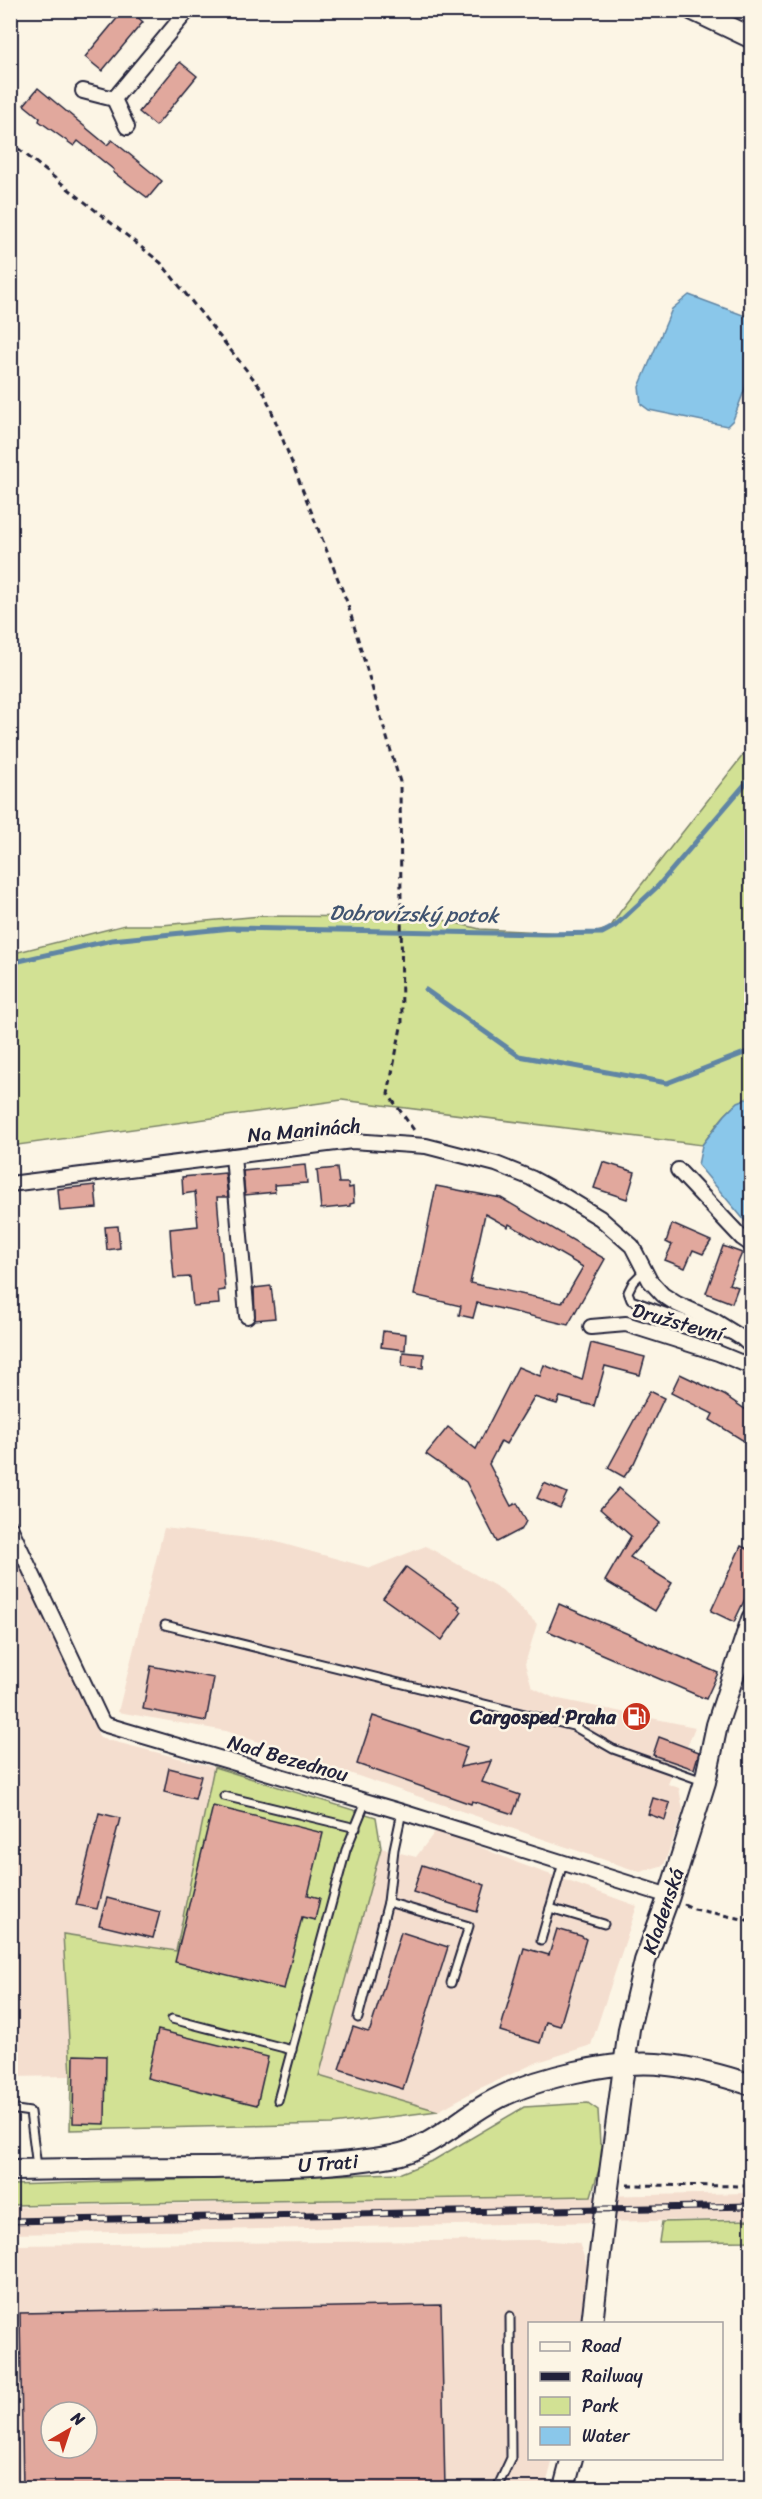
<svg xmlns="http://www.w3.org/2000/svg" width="762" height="2499" viewBox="0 0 762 2499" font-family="Sriracha,sans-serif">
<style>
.built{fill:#f4decf;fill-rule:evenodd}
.green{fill:#d2e194;stroke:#7a8268;stroke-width:1.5}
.water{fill:#8ac7ea;stroke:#6085a4;stroke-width:1.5}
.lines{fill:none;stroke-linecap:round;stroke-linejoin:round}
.stream{stroke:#6085a4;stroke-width:5}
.building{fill:#e1a89d;stroke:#22223b;stroke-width:1.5;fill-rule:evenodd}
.lane-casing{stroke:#22223b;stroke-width:11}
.street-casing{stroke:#22223b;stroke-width:18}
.secondary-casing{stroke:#22223b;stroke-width:24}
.path{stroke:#22223b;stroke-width:3;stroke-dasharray:6 4.5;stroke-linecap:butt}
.lane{stroke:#fcf5e5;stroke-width:7}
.street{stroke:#fcf5e5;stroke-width:14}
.secondary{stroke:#fcf5e5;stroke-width:20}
.rail-casing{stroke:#22223b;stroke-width:7}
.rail{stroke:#fcf5e5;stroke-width:4.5;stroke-dasharray:14;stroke-linecap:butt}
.labels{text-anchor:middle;stroke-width:5;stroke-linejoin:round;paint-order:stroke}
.street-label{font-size:20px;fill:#22223b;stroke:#fcf5e5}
.poi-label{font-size:20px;font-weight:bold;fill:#22223b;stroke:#fcf5e5;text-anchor:end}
.water-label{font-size:21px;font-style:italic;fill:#415470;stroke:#fcf5e5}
</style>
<rect width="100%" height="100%" fill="#fcf5e5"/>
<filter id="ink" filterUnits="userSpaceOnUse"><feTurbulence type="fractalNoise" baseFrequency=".0167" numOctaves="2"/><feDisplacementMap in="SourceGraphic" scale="12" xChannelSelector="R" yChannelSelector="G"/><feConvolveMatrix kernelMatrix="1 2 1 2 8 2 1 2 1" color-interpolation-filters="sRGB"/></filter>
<g filter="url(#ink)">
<g class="built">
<path d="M164 1528 273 1541 370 1568 426 1546 502 1590 537 1624 525 1664 532 1687 554 1698 695 1727 687 1747 699 1752 694 1769 677 1764 668 1784 679 1788 683 1810 664 1865 640 1872 226 1731 118 1712Z"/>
<path d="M10 1545 100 1738 214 1767 176 1951 63 1935 71 2076 11 2077Z"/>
<path d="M437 1829 518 1863 637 1906 591 2045 538 2062 478 2089 438 2111 319 2076 381 1848 416 1857Z"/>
<path d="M752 2193 751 2219 11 2234 10 2207Z"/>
<path d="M538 2240 579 2243 589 2270 580 2323 530 2324V2458L553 2459 545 2488H11L10 2245ZM51 2412H87V2448H51Z"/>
</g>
<g class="green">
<path d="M751 745V1097C728 1105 716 1126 702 1145L342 1100 11 1146 10 954 125 925H162L261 916 394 917 407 911 480 929 591 934 610 928 620 912Z"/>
<path d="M214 1767 376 1817 381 1848 319 2076 438 2111 332 2124 70 2130 71 2076 63 1934 176 1951Z"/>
<path d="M588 2103 598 2110 600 2144 606 2146 591 2196 11 2205 10 2185 401 2173 434 2160 524 2107Z"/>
<path d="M751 2220V2241L659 2242 662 2222Z"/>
</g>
<g class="water">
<path d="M689 295 751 318V373L733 420 727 426 649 410 641 404 639 387 672 309Z"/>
<path d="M751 1097H752L751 1228 698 1165 702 1145 725 1115 738 1102Z"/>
</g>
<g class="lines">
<g class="stream">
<path d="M10 963 112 940 232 928 546 934 602 933 615 926 658 886 752 776"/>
<path d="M426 990 519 1056 667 1083 752 1050"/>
</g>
</g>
<g class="building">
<path d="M124 10H130L143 22 102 71 85 57Z"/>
<path d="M180 62 197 76 156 126 139 112Z"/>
<path d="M38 88 107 145 112 140 162 181 148 198 113 172 114 170 78 141 74 146 39 121 40 118 24 105Z"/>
<path d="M603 1162 635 1172 627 1199 594 1188Z"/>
<path d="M305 1165 307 1183 274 1185 275 1192 245 1195 243 1171Z"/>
<path d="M337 1168 339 1183H348L349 1188 353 1187 354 1203 350 1204V1206L321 1209 317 1170Z"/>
<path d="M225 1173 228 1197H217L225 1290 218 1291 219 1304 193 1306 190 1277 174 1278 171 1245 170 1229 198 1226 195 1192 183 1194 182 1177Z"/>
<path d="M95 1185 97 1208 60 1211 58 1189Z"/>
<path d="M436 1186 501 1198 605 1259 568 1325 477 1303 473 1318 459 1315 461 1306 414 1295ZM485 1214 508 1227 509 1224 583 1267 562 1303 470 1283Z"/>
<path d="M672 1224 711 1241 703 1254 693 1250 685 1268 665 1260 672 1245 666 1242Z"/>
<path d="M118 1226 120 1248 107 1250 105 1227Z"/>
<path d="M723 1246 742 1253 729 1284 738 1287 732 1303 706 1293Z"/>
<path d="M271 1286 275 1318 255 1320 254 1288Z"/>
<path d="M383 1331 406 1334 405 1350 381 1347Z"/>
<path d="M591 1343 645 1357 640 1375 605 1366 594 1406 560 1397 557 1404 534 1397 506 1444 501 1441 489 1464 511 1506 517 1503 526 1521 522 1529 497 1542 466 1482 426 1454 448 1427 476 1449 518 1367 540 1376 544 1365 582 1380Z"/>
<path d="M403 1352 424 1354 423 1368 402 1366Z"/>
<path d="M680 1374 724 1395 752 1414V1446L710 1420 713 1414 671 1393Z"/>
<path d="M650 1391 664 1398 634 1463 624 1477 608 1468Z"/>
<path d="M544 1483 567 1493 560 1508 537 1498Z"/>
<path d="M619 1488 660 1523 630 1557 672 1583 655 1611 605 1581 631 1536 600 1509Z"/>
<path d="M741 1546 752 1551V1584L734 1622 711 1611Z"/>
<path d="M406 1567 460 1606 458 1609 462 1612 442 1640 383 1598Z"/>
<path d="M559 1604 718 1673 706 1699 548 1631Z"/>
<path d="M151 1666 214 1678 206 1721 143 1709Z"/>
<path d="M373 1716 467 1747 460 1767 491 1761 482 1782 520 1795 513 1814 472 1801 471 1804 357 1764Z"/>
<path d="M659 1737 699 1752 694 1769 653 1755Z"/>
<path d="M169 1768 201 1776 195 1799 164 1792Z"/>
<path d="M653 1798 670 1803 665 1820 648 1814Z"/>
<path d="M213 1806 323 1833 308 1895 320 1898 315 1920 302 1917 284 1989 175 1962Z"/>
<path d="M99 1813 120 1818 97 1909 76 1905Z"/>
<path d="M422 1865 485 1885 477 1912 413 1892Z"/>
<path d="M107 1898 160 1912 153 1938 99 1925Z"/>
<path d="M557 1929 581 1936 586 1939 560 2026 546 2022 540 2043 500 2031 524 1948 549 1955Z"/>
<path d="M401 1932 448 1947 403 2089 339 2069 353 2027 368 2032 370 2030Z"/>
<path d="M158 2030 268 2057 257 2105 147 2078Z"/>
<path d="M74 2055 106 2056 105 2124 73 2123Z"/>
<path d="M441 2305 445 2488H23L20 2313ZM51 2412H87V2448H51Z"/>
</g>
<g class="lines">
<defs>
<g id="lane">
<path d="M645 1270 633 1282 628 1292 631 1300 730 1335"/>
<path d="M165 1625 573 1726 613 1749 703 1781"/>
<path d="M224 1796 356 1828"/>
<path d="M388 1902 469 1926 451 1983"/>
<path d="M550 1908 604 1924"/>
<path d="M541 1940 563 1863"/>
<path d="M358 2018 388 1902 394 1849 402 1812"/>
<path d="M172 2019 292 2050"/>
<path d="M278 2100 346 1850 366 1801"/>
<path d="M10 2109 30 2112 37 2167"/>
<path d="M497 2488 511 2458 510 2316"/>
</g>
<g id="street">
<path d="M83 91 114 99 127 127"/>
<path d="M114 99 188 10"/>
<path d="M233 1156 247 1316"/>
<path d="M678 1170 742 1238 752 1245"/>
<path d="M10 1184 352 1141 426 1146 496 1164 531 1178 564 1196 600 1218 632 1246 650 1281 663 1295 677 1304 713 1320 742 1338 752 1347"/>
<path d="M591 1327 626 1324 718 1353 752 1367"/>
<path d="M10 1527 103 1724 402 1812 669 1896"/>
</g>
<g id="secondary">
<path d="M693 10 752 38"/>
<path d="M10 2170C76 2169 141 2168 206 2168 268 2167 331 2167 392 2156 429 2149 456 2122 487 2104 532 2078 616 2058 668 2065 697 2068 724 2076 752 2085"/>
<path d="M592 2324 605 2210 629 2029 645 1961 669 1896 705 1782 717 1725 752 1619"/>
<path d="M564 2488 572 2458"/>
</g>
</defs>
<use href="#lane" class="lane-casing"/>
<use href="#street" class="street-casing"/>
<use href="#secondary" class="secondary-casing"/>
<g class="path">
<path d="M10 142 161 263 264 392 347 602 400 782 402 1022 388 1094 414 1130"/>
<path d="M684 1904 694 1909 752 1921"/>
<path d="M627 2185 752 2186"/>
</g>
<use href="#lane" class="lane"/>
<use href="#street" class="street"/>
<use href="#secondary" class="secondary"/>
<defs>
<path id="rail" d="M10 2221 752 2206"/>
</defs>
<use href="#rail" class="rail-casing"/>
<use href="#rail" class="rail"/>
</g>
</g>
<defs>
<symbol id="fuel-disc" viewBox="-11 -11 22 22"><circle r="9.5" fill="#c8321e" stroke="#fcf5e5"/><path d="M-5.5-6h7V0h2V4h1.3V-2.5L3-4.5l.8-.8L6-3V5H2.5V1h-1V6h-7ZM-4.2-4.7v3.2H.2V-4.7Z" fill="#fff"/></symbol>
</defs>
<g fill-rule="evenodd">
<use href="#fuel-disc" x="620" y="1700" width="33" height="33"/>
</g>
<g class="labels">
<g class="street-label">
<text transform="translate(304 1130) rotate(-5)" y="7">Na Maninách</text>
<text transform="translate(678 1322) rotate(16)" y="7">Družstevní</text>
<text transform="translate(288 1758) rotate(16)" y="7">Nad Bezednou</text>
<text transform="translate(663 1911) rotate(-71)" y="7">Kladenská</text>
<text transform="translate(328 2163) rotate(-4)" y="7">U Trati</text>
</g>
<g class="poi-label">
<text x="616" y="1724">Cargosped Praha</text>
</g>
<g class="water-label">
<text transform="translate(414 914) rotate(1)" y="7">Dobrovízský potok</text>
</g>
</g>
<rect width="762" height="2499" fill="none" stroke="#fcf5e5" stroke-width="36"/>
<rect x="18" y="18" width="726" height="2463" fill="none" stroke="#22223b" stroke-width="2" filter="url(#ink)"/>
<rect x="528" y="2322" width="195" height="138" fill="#fcf5e5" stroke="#a5a1a1" stroke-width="1.5"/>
<rect x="540" y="2342" width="30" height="9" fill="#fcf5e5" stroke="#a5a1a1" stroke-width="1.5"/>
<text x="582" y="2352" font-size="18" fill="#22223b">Road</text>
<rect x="540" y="2372" width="30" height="9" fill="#22223b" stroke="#a5a1a1" stroke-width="1.5"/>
<text x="582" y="2382" font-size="18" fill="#22223b">Railway</text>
<rect x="540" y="2397" width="30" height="18" fill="#d2e194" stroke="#a5a1a1" stroke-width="1.5"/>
<text x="582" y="2412" font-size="18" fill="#22223b">Park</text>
<rect x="540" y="2427" width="30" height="18" fill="#8ac7ea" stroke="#a5a1a1" stroke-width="1.5"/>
<text x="582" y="2442" font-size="18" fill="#22223b">Water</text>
<g transform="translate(69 2430) rotate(39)"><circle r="28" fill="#fcf5e5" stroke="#a5a1a1" stroke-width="1.5"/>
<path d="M0-4.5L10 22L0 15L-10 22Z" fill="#c8321e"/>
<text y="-9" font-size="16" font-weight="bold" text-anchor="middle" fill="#22223b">N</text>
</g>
</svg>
